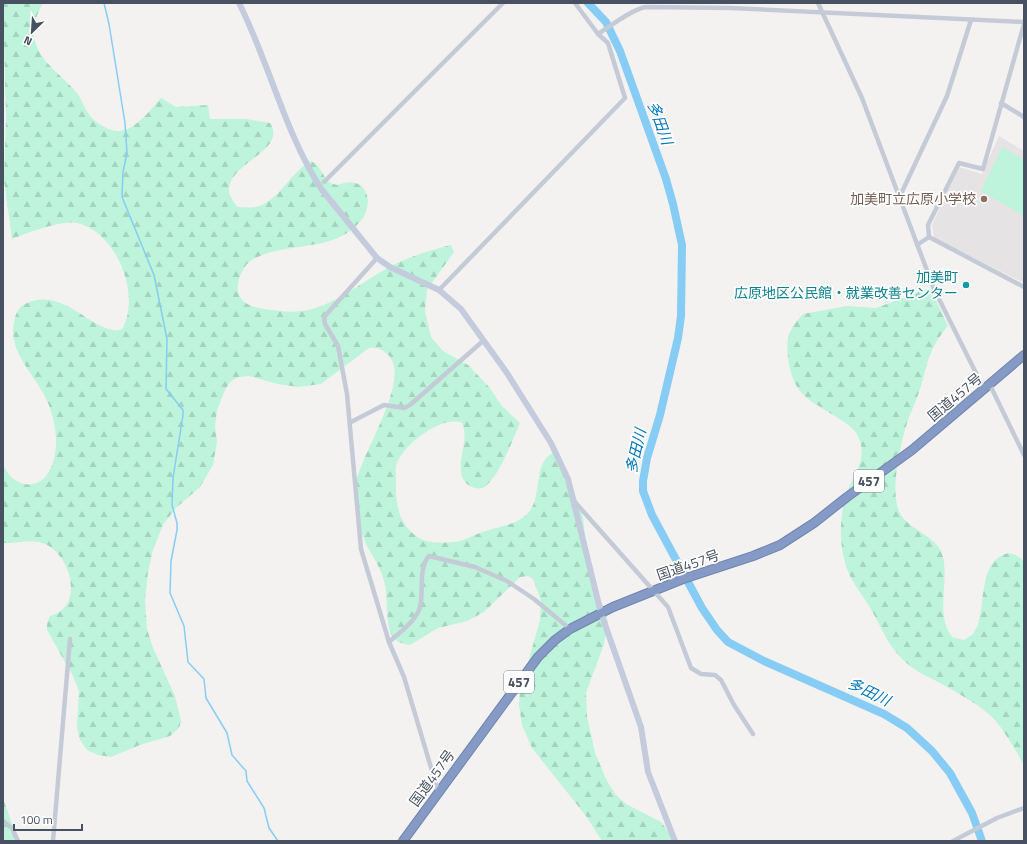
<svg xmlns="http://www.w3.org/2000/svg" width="1027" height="844" viewBox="0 0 1027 844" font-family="'Titillium Web','Noto Sans JP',sans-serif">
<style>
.education{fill:#e5e3e3}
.forest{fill:url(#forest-firs)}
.pitch{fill:#bdf4db}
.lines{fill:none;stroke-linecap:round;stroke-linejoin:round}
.stream{stroke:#86ccf5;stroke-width:1.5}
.river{stroke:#86ccf5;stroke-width:8}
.highway-casing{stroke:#7084b1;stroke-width:10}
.street{stroke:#c4cbd7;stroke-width:4.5}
.secondary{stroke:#c3cbdc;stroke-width:6}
.highway{stroke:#859ac5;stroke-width:8}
.education-dot{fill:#8d6e63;stroke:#fff;stroke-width:1.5}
.culture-dot{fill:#0f9aa8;stroke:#fff;stroke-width:1.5}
.labels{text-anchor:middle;stroke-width:3.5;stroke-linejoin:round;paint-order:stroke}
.shield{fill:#fff;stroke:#7e8590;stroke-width:1}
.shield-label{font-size:13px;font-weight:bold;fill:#475161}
.education-label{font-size:14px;fill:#785e54;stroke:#fff;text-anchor:end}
.culture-label{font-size:14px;fill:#0d838f;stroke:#fff;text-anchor:end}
.street-label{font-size:14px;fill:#475161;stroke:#fff}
.water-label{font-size:15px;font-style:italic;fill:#0076bb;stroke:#fff}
</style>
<defs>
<pattern id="forest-firs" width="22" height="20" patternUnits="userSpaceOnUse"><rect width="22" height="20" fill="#bdf4db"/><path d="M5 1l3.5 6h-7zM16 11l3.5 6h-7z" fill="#a4d3be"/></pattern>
</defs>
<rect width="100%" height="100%" fill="#f4f2f1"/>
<path class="education" d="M999 136 1024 151V283L934 238 932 225 959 167 982 174Z"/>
<g class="forest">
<path d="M3 3H43C37 14 32 26 34 38 40 63 61 74 77 93 82 100 85 110 91 117 97 123 108 131 118 131 135 131 150 110 161 98L176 107 208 105 210 119H246L270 123C288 151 228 162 229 191 229 196 235 203 237 207 243 207 250 208 256 207 279 202 290 172 311 161 314 163 318 165 319 168 326 176 324 183 338 185 364 174 375 198 363 218 359 224 353 229 347 233 319 251 281 243 252 260 243 265 236 282 238 292 240 303 254 308 264 309 279 311 296 314 312 309 345 300 371 274 402 261 418 254 435 249 451 245L454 252 427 290 425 311 431 337 443 351 468 365 489 387 502 406 520 423C512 441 501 472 487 485 483 490 475 489 470 486 465 483 461 478 461 471 459 454 469 440 462 423 442 414 401 446 396 466 395 470 396 476 396 481 395 504 399 527 421 539 430 544 450 543 460 541 467 539 474 535 480 533 498 526 520 526 531 509 542 492 533 460 555 452L566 469 583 517 587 554 599 597 606 612 608 623 604 644 586 693 587 716 595 753 607 781 616 795 626 804 661 822 676 841H602L586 816 532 748 522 725 519 705 520 691 540 620 541 601 533 579 528 576 520 577 484 612 467 621 438 628 410 645C403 644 396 642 392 636 385 622 388 600 385 585 382 570 373 557 366 544 359 528 353 505 355 488 358 456 416 376 386 353 380 348 376 347 369 348L321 384 298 387 278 384 249 376 238 377 230 382 225 390 217 410 215 427 217 442 213 465 200 487 176 508 163 525 153 550 148 572 145 601 147 629 153 648 175 696 181 721 179 728 170 736 140 745 111 757 98 755 87 750 80 740 77 727 79 691 73 676 47 630V623L50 616C85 607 71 555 45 544 31 538 18 544 3 543V465C6 469 8 474 11 477 22 487 37 487 46 476 61 456 57 424 48 403 37 375 5 352 15 318 16 313 20 306 25 304 65 284 96 339 122 329 142 296 116 231 77 223 61 220 28 233 12 239L4 180 6 118Z"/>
<path d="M930 288 948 326C942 333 937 340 933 348 926 362 924 378 919 392 916 402 911 411 908 420 901 441 888 496 901 515 911 531 939 537 943 557 949 584 935 614 952 637L964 640 973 634 977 627C986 604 978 561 1008 553L1016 555 1024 561V766C1020 756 1002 728 995 720 980 705 958 693 940 683 929 677 918 673 909 665 889 649 884 632 872 611 866 600 857 589 851 578 839 554 838 521 846 495 853 474 869 459 858 436 854 429 848 424 841 420 810 399 793 398 788 357 785 337 790 328 803 314L847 306 876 308Z"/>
<path d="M3 798 18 841H3Z"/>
</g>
<path class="pitch" d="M1002 147 1024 160V216L981 191Z"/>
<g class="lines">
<path class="stream" d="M104 3 109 24 125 123 127 153 123 172 122 197 154 275 167 339 166 389 183 410V415L173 478 172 505 177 523V530L171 561 170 593 184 626 188 662 204 679 206 698 227 733 232 755 246 771 247 781 264 808 269 828 278 841"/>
<path class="river" d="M588 3 606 22 620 51 666 179 673 204 682 245 681 316 678 338 660 415 647 458 643 481V491L652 515 702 608 717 630 728 642 764 661 884 714 907 728 932 751 950 773 972 813 982 841"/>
<defs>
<path id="highway" d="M403 841 538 657 555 640 570 629 613 607 683 579 753 556 780 545 814 523 847 497 912 450 1024 355"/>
</defs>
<use href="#highway" class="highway-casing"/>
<g class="street">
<path d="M818 3 862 98 934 289 984 389"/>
<path d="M598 34C611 26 632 9 646 7L731 8 1024 22"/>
<path d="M1001 103 1024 117"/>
<path d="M324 182 503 3"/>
<path d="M900 196 947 96 971 20"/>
<path d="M929 237 928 225 959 163 983 169 1024 24"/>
<path d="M917 245 929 237 1024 287"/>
<path d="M377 258 324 317 325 324 338 346 347 394 361 549 389 642 404 677 438 791"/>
<path d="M439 290 625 98 608 43 598 34 575 3"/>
<path d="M990 385 1024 455"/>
<path d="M351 422 384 405 404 408 410 405 483 341"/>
<path d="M574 501 668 607 691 668 701 674 715 675 721 680 734 705 753 734"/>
<path d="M389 642C399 633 417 620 420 607 424 592 418 568 429 556L475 567 507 581 534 599 570 629"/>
<path d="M3 821 12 828 18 841"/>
<path d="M53 841 70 639"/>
<path d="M953 841 997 818 1024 808"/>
</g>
<path class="secondary" d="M239 3C269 62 285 134 322 190L377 258 390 267 439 290 461 309 507 373 551 443 568 479 601 613 641 727 648 772 675 841"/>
<use href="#highway" class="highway"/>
</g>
<circle class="education-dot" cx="984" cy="199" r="4"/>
<circle class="culture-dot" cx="966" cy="285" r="4"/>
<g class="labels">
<g class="shield">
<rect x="854" y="470" width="30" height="22" rx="3"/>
<rect x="504" y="671" width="30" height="22" rx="3"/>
</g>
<g class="shield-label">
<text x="869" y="486">457</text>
<text x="519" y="687">457</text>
</g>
<g class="education-label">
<text x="976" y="204">加美町立広原小学校</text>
</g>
<g class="culture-label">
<text x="958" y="282">加美町<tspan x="958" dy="16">広原地区公民館・就業改善センター</tspan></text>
</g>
<g class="street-label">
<text transform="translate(955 397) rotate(-40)" y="5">国道457号</text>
<text transform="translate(688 565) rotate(-19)" y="5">国道457号</text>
<text transform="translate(432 778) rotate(-54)" y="5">国道457号</text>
</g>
<g class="water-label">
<text transform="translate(660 123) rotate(70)" y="5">多田川</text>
<text transform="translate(636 451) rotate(-77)" y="5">多田川</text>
<text transform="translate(869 692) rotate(26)" y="5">多田川</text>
</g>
</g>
<rect width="1027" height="844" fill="none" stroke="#475161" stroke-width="8"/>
<g transform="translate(32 32) rotate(205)" stroke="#ffffff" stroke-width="3" paint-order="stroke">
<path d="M0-3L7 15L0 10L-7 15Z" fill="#475161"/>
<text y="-6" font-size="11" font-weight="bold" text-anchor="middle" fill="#475161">N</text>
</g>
<path d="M14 824v6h68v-6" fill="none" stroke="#475161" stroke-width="2"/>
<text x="20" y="824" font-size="12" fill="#475161" stroke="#ffffff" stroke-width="3" paint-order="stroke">100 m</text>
</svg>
